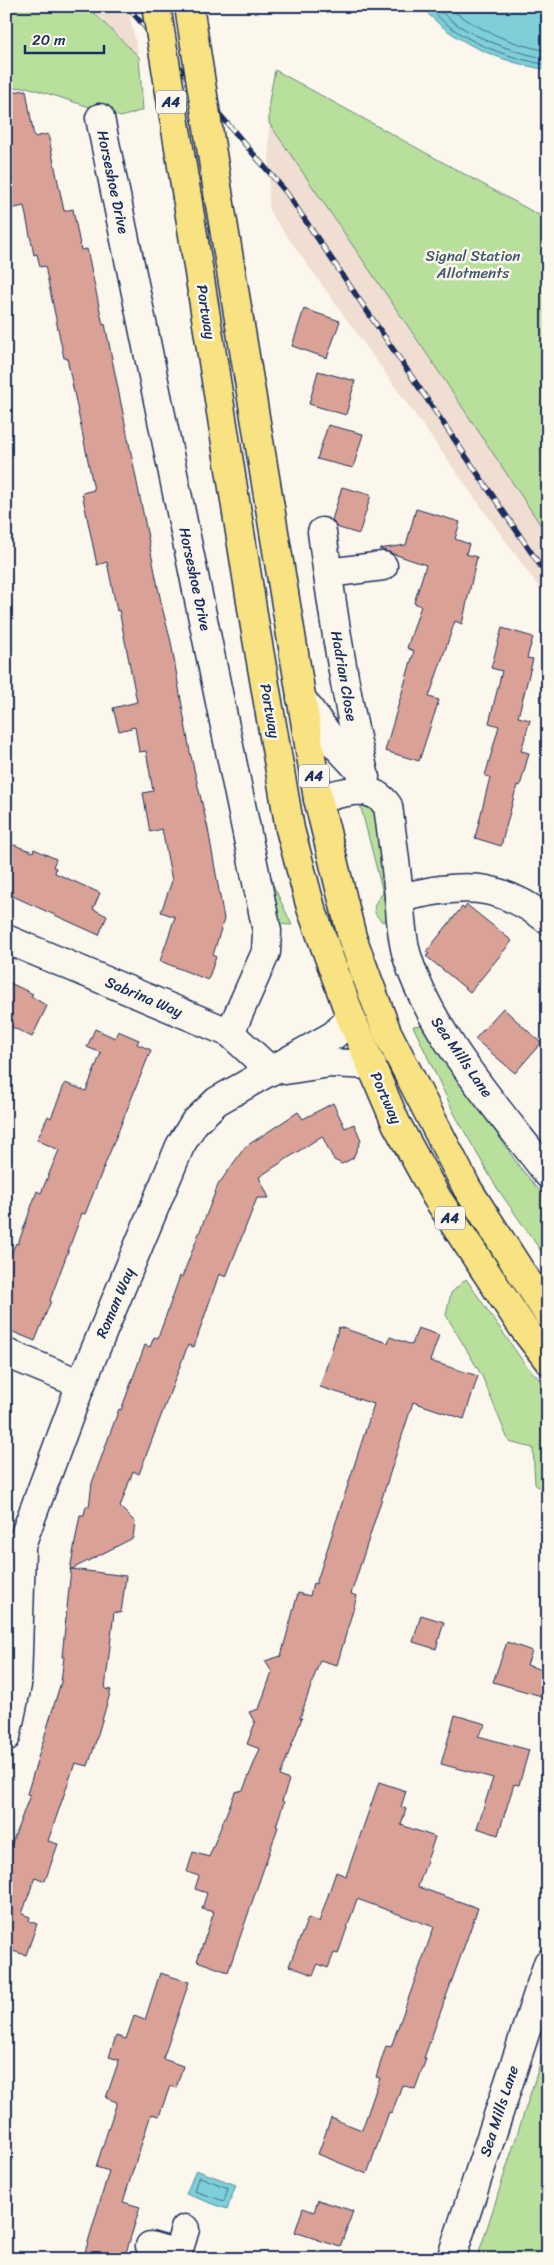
<svg xmlns="http://www.w3.org/2000/svg" width="554" height="2265" viewBox="0 0 554 2265" font-family="Sriracha,sans-serif">
<style>
.built{fill:#f1ded2}
.green{fill:#b8e09c;stroke:#6a887d}
.water{fill:#7ecfd7;stroke:#568fa7}
.lines{fill:none;stroke-linecap:round;stroke-linejoin:round}
.shore{stroke:#436f8e;stroke-width:1}
.building{fill:#daa297;stroke:#1b2f5e}
.minor-casing{stroke:#1b2f5e;stroke-width:31}
.trunk-casing{stroke:#1b2f5e;stroke-width:31}
.minor{stroke:#fbf7ec;stroke-width:28}
.trunk{stroke:#f8e281;stroke-width:28}
.rail-casing{stroke:#1b2f5e;stroke-width:5.5}
.rail{stroke:#fbf7ec;stroke-width:4;stroke-dasharray:11;stroke-linecap:butt}
.trunk-bridge-casing{stroke:#1b2f5e;stroke-width:31;stroke-linecap:butt}
.trunk-bridge{stroke:#f8e281;stroke-width:28}
.labels{text-anchor:middle;stroke-width:5;stroke-linejoin:round;paint-order:stroke}
.shield{fill:#fbf7ec;stroke:#5e6b89;stroke-width:1}
.shield-label{font-size:14px;font-weight:bold;fill:#1b2f5e}
.street-label{font-size:15px;fill:#1b2f5e;stroke:#fbf7ec}
.park-label{font-size:15px;fill:#425b6e;stroke:#fbf7ec}
</style>
<rect width="100%" height="100%" fill="#fbf7ec"/>
<filter id="ink" filterUnits="userSpaceOnUse"><feTurbulence type="fractalNoise" baseFrequency=".02" numOctaves="2"/><feDisplacementMap in="SourceGraphic" scale="10" xChannelSelector="R" yChannelSelector="G"/><feConvolveMatrix kernelMatrix="1 2 1 2 8 2 1 2 1" color-interpolation-filters="sRGB"/></filter>
<g filter="url(#ink)">
<g class="built">
<path d="M89 6H127L139 57Z"/>
<path d="M269 123 429 357 548 536V600L269 211Z"/>
</g>
<g class="green">
<path d="M6 6H87L139 57 143 110 121 117 27 87 6 89Z"/>
<path d="M275 70 548 220V536L429 357 269 123V101Z"/>
<path d="M359 800 376 807 388 919 383 922C370 912 373 904 383 893Z"/>
<path d="M261 859 292 925 273 924Z"/>
<path d="M423 1025 519 1166 548 1201V1261L495 1185 454 1113 413 1026Z"/>
<path d="M466 1279 524 1363 548 1388V1497L535 1484 533 1448 509 1442 482 1376 446 1315 451 1293Z"/>
<path d="M548 2039V2259H477Z"/>
</g>
<g class="water">
<path d="M421 6H548V70C501 62 452 43 421 6Z"/>
<path d="M196 2170 236 2185 227 2209 186 2194Z"/>
</g>
<g class="lines">
<g class="shore">
<path d="M428 6C457 41 505 57 548 65"/>
<path d="M436 6C460 35 513 52 548 59"/>
<path d="M446 6C478 29 509 44 548 51"/>
<path d="M200 2177 228 2188 224 2201 194 2191 198 2178Z"/>
</g>
</g>
<g class="building">
<path d="M26 90 34 137 48 134 64 211 73 209 81 250 87 249 103 325 105 324 162 607 171 642 190 752 208 829 224 919 213 955 216 957 208 980 160 961 175 917 161 912 172 881 162 829 150 832 143 793 153 791 146 751 139 752 135 727 119 731 113 708 137 702 119 610 117 611 107 562 97 565 82 493 94 490 67 358H64L45 266 40 267 37 254 34 255 24 206 6 210V93Z"/>
<path d="M304 309 340 321 327 358 292 346Z"/>
<path d="M318 371 355 381 346 415 309 404Z"/>
<path d="M328 425 363 434 353 468 317 459Z"/>
<path d="M342 487 371 495 359 534 336 527 332 520Z"/>
<path d="M416 509 460 522 455 539 469 544 466 554 477 557 462 624 455 621 429 697 439 700 419 761 385 751 414 651 407 648 421 606 414 603 426 565 379 549 406 545Z"/>
<path d="M502 628 533 637 527 658 533 659 518 717 530 720 521 751 529 753 520 786 517 785 501 846 475 838 490 777 485 776 499 726 489 723 502 671 491 668Z"/>
<path d="M6 842 33 852 34 849 56 859 53 867 56 868 55 873 100 893 93 909 107 916 99 935 6 893Z"/>
<path d="M467 905 512 941 470 992 426 956 429 954 426 952 462 907 464 909Z"/>
<path d="M6 981 33 994 31 996 47 1006 32 1037 6 1024Z"/>
<path d="M503 1008 541 1043 515 1073 475 1039Z"/>
<path d="M95 1029 115 1038 118 1031 139 1040 137 1044 151 1050 85 1214 82 1213 50 1300 51 1301 35 1341 6 1329V1266L16 1243 18 1244 37 1191 41 1193 59 1150 37 1140 48 1116 51 1118 65 1083 86 1091 101 1053 87 1047Z"/>
<path d="M333 1103 345 1128 354 1124 361 1140 353 1158 342 1164 334 1160 322 1136 259 1177 269 1198H257L226 1277 219 1274 194 1347 188 1345 139 1474 133 1471 120 1507 135 1522 133 1538 70 1570 80 1515H84L86 1506 89 1507 92 1483 119 1409 121 1410 145 1345 150 1347 154 1337 158 1338 180 1276 182 1277 218 1185 245 1147 298 1112 303 1119Z"/>
<path d="M339 1327 388 1343 390 1337 412 1345 418 1328 439 1335 430 1361 478 1376 464 1419 413 1402 351 1594 357 1596 337 1665 320 1660 300 1718H302L280 1776 289 1780 282 1801 284 1802 276 1826 278 1827 228 1972 197 1961 214 1912 202 1909 207 1893 195 1889 199 1876 187 1872 193 1852 209 1857 235 1792 243 1790 260 1749 247 1744 255 1723 249 1712 259 1709 272 1672 265 1661 281 1656 298 1593 310 1596 313 1583 316 1584 374 1404 320 1387Z"/>
<path d="M71 1569 126 1576 121 1613 114 1612 105 1689 111 1690 92 1754 88 1766 75 1763 48 1841 58 1844 45 1881 35 1877 22 1914 30 1917 29 1921 37 1924 26 1955 6 1949V1859L30 1795 27 1794 61 1682 64 1657H62Z"/>
<path d="M421 1615 444 1622 436 1649 413 1642Z"/>
<path d="M507 1642 532 1651 527 1665 548 1672V1698L493 1682Z"/>
<path d="M455 1715 486 1724 478 1736 529 1750 519 1785 514 1784 498 1835 477 1828 493 1778 441 1764Z"/>
<path d="M379 1782 406 1791 401 1807 406 1809 401 1825 435 1837 418 1887 478 1908 424 2058 426 2059 415 2089 402 2085 392 2113 389 2112 367 2174 318 2154 331 2118 362 2130 380 2078 376 2077 386 2046 391 2047 434 1927 357 1899 338 1954 334 1953 328 1968 318 1964 313 1975 289 1966 308 1918 319 1922 336 1872 346 1876Z"/>
<path d="M160 1973 189 1982 163 2059 183 2066 176 2088 170 2086 159 2116 151 2114 123 2202 140 2207 124 2259H83L109 2171 96 2167 117 2102 106 2098 119 2060 109 2057 116 2036 126 2039 134 2016 145 2020Z"/>
<path d="M318 2200 353 2211 340 2247 295 2232 303 2208 314 2212Z"/>
</g>
<g class="lines">
<defs>
<g id="minor">
<path d="M100 118 267 931 266 952 230 1033"/>
<path d="M322 532C333 614 345 696 365 777"/>
<path d="M328 573 383 566"/>
<path d="M301 698 335 744 363 774"/>
<path d="M318 799C343 793 370 781 388 806 392 836 396 866 399 896 401 916 401 936 407 956 430 1033 499 1110 548 1174"/>
<path d="M399 898C461 884 496 880 548 920"/>
<path d="M6 939 230 1033 271 1071"/>
<path d="M285 1070 330 1063 372 1065"/>
<path d="M6 1353 81 1384"/>
<path d="M6 1572 21 1545 81 1384 180 1146 194 1123 217 1101 334 1035 351 1018"/>
<path d="M6 1737 17 1685 21 1550"/>
<path d="M150 2246 178 2254"/>
<path d="M176 2259 185 2229"/>
<path d="M451 2259 548 1963"/>
</g>
<g id="trunk">
<path d="M218 192 318 799 352 937 387 1032 467 1188 548 1314"/>
<path d="M187 197 255 627 290 829 311 908 351 1018 396 1123 437 1198 522 1326 548 1360"/>
</g>
</defs>
<use href="#minor" class="minor-casing"/>
<use href="#trunk" class="trunk-casing"/>
<use href="#minor" class="minor"/>
<use href="#trunk" class="trunk"/>
<defs>
<path id="rail" d="M127 6 286 192 548 577"/>
</defs>
<use href="#rail" class="rail-casing"/>
<use href="#rail" class="rail"/>
<defs>
<g id="trunk-bridge">
<path d="M156 6 187 197"/>
<path d="M189 6 218 192"/>
</g>
</defs>
<use href="#trunk-bridge" class="trunk-bridge-casing"/>
<use href="#trunk-bridge" class="trunk-bridge"/>
</g>
</g>
<g class="labels">
<g class="shield">
<rect x="156" y="90.5" width="30" height="23" rx="4"/>
<rect x="299" y="764.5" width="30" height="23" rx="4"/>
<rect x="435" y="1206.5" width="30" height="23" rx="4"/>
</g>
<g class="shield-label">
<text x="171" y="107">A4</text>
<text x="314" y="781">A4</text>
<text x="450" y="1223">A4</text>
</g>
<g class="street-label">
<text transform="translate(113 182) rotate(78)" y="5">Horseshoe Drive</text>
<text transform="translate(206 312) rotate(81)" y="5">Portway</text>
<text transform="translate(195 579) rotate(78)" y="5">Horseshoe Drive</text>
<text transform="translate(344 676) rotate(80)" y="5">Hadrian Close</text>
<text transform="translate(270 711) rotate(80)" y="5">Portway</text>
<text transform="translate(144 997) rotate(23)" y="5">Sabrina Way</text>
<text transform="translate(462 1057) rotate(55)" y="5">Sea Mills Lane</text>
<text transform="translate(386 1098) rotate(66)" y="5">Portway</text>
<text transform="translate(115 1303) rotate(-67)" y="5">Roman Way</text>
<text transform="translate(499 2111) rotate(-72)" y="5">Sea Mills Lane</text>
</g>
<g class="park-label">
<text x="473" y="261">Signal Station<tspan x="473" dy="17">Allotments</tspan></text>
</g>
</g>
<rect width="554" height="2265" fill="none" stroke="#fbf7ec" stroke-width="25"/>
<rect x="12" y="12" width="529" height="2240" fill="none" stroke="#1b2f5e" stroke-width="2" filter="url(#ink)"/>
<path d="M25 45v8h79v-8" fill="none" stroke="#1b2f5e" stroke-width="2.5"/>
<text x="32" y="45" font-size="15" fill="#1b2f5e" stroke="#fbf7ec" stroke-width="4" paint-order="stroke">20 m</text>
</svg>
